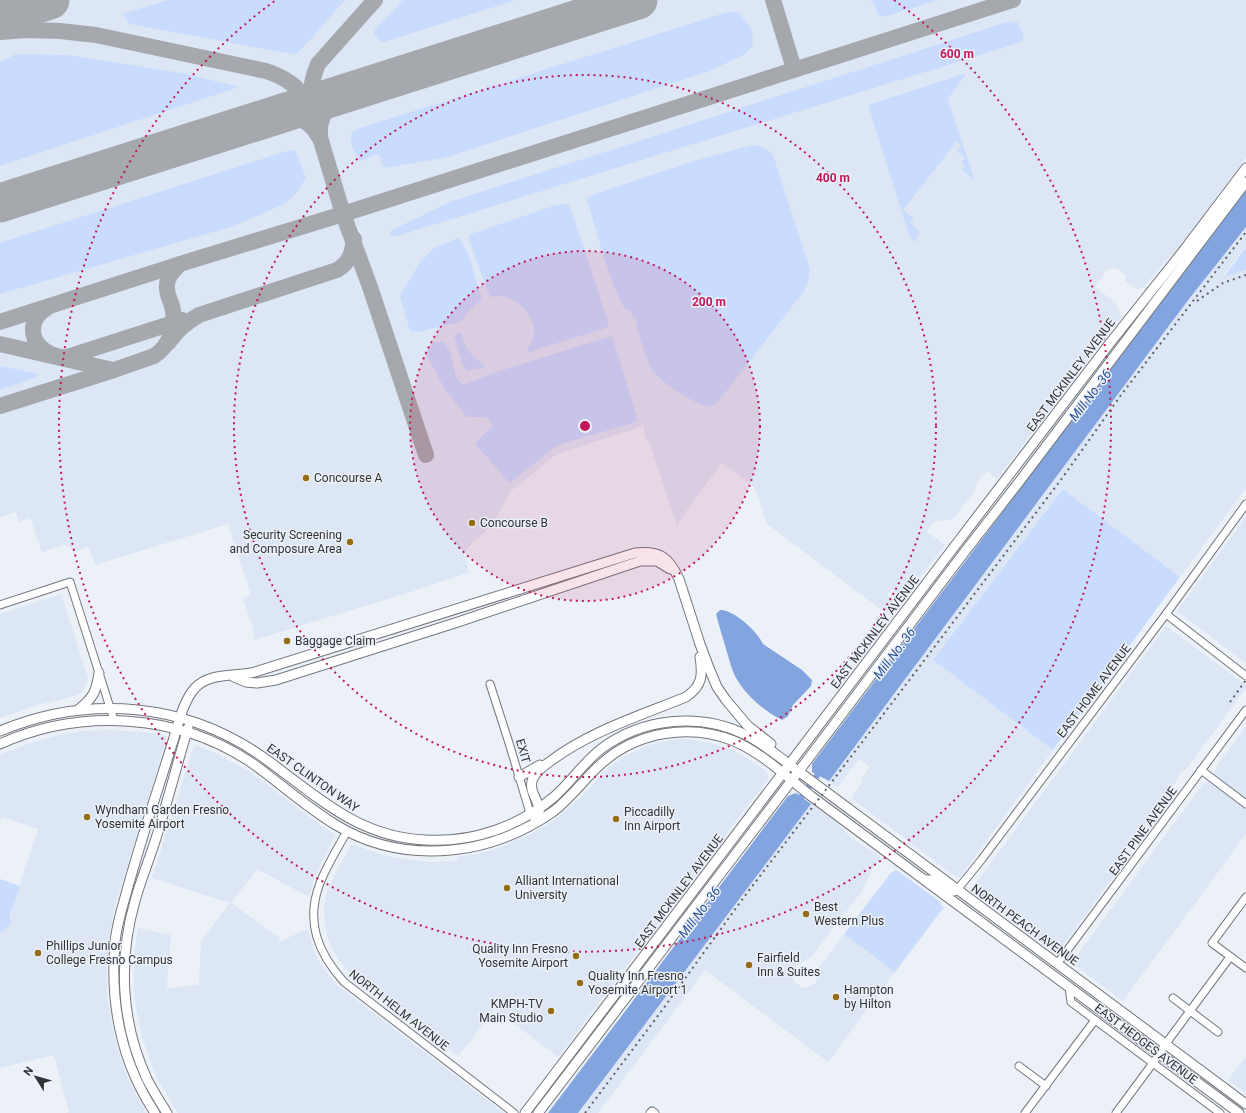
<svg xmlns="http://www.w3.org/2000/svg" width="1246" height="1113" viewBox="0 0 1246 1113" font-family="Roboto,sans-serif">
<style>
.built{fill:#dde6f4}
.green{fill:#c9dcfd}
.water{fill:#82a4df}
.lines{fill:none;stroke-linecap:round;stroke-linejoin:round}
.canal{stroke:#82a4df;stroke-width:6}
.taxiway{stroke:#a5a9ae;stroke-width:16}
.runway{stroke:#a5a9ae;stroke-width:39}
.minor-casing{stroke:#73777d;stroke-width:9}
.major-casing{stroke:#73777d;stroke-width:11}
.minor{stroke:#fff;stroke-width:7}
.major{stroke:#fff;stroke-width:9}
.rail{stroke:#5e6165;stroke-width:2;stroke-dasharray:2 4;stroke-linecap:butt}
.ring{fill:none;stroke:#c2185b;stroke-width:2;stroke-dasharray:2 4}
.poi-dot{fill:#956d17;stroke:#ecf1f8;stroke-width:1.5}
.labels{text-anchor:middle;stroke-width:3;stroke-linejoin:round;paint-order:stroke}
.street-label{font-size:12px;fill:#303235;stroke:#ecf1f8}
.poi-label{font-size:12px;fill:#303235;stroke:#ecf1f8;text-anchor:start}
.water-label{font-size:13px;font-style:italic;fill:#295097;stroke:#ecf1f8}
.centre{fill:#c2185b;stroke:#ecf1f8;stroke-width:2}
.ring-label{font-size:12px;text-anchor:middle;font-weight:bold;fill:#c2185b;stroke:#ecf1f8;stroke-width:3;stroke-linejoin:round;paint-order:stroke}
</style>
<rect width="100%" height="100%" fill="#ecf1f8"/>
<g class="built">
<path d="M0 0H1246V158L1218 195 1211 206 1174 254 1171 255 1143 288 1136 289 1125 281 1126 275 1116 268 1108 269 1095 287 1116 303 1121 317 997 479 987 471 977 482 975 491 953 519 934 522 926 531 945 545 904 599 892 589 887 595 900 605 891 617 767 524 755 488 723 463 721 464 687 510 677 526 649 441 645 438 644 433V426L557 454 510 492 493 524 478 538 475 539 464 554 469 572 414 591 254 640 253 628 243 598 251 595 228 524 95 565 89 547 73 552 70 547 64 545 42 552 30 518 19 522 16 512 0 517Z"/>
<path d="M1246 227V246L1223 276 1246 270V488L1180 577 1063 489 934 660 1053 750 960 877H956L851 798 862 783 861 779 870 767 859 759 837 788 829 781 1189 299Z"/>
<path d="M1246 517V663L1177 611Z"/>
<path d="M61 594 88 678 85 687 82 692 74 696 38 705 0 718V614Z"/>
<path d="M1166 626 1246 685V688L1184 772 1182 771 1167 796 1121 858 1125 861 1059 951 1056 952 974 890 973 887Z"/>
<path d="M1246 726V834L1123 1001 1073 964V961L1203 784 1206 783 1216 770V767Z"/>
<path d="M108 730 143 732 166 736 167 739 116 902 109 938 107 962V996L114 1037 127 1076 146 1113H65L69 1112 54 1055 0 1068V933L12 923 9 917 38 829 2 817 0 821V755L30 743 55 736 82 731Z"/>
<path d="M679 739H687L711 743 737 752 765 770 769 775 768 779 558 1057 495 1009 458 1056 356 978 346 969 338 959 332 948 327 935 325 923 324 909 326 896 330 884 351 845H355L371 851 392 857 430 862 458 861 457 857 478 854 498 848 531 834 552 822 581 797 608 768 624 757 646 746 664 741Z"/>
<path d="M195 746H198L215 753 250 772 319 824 333 833 335 836 315 876 309 897 257 869 231 903 280 938 278 942 308 929 313 948 317 957 325 970 337 985 504 1113H178L162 1087 154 1072 143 1040 136 1008 134 991V957L138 928 171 935 167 988 199 985 201 941 230 903 152 878 193 748Z"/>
<path d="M811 804 838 824 845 832 867 849 878 854 880 859 872 870 862 891 811 957 795 967 792 975 793 980 801 987 806 988 811 986 816 982 819 967 844 934 895 972 828 1062 705 970 598 1113H578Z"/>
<path d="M1246 1056V1093L1228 1080Z"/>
</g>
<g class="green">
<path d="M168 0H345L302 49 297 53 291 54 130 24 123 15 125 13Z"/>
<path d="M403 0H516L384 42 380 41 374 34 375 29Z"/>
<path d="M869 0H939L883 17 878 15 874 3Z"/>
<path d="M731 11 739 13 752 30 753 45 745 54 710 71 444 158 384 168 383 167 380 156 379 154 360 161C356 156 347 139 352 133 353 131 355 130 357 129Z"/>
<path d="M1016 21 1018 23 1024 37 1022 41 1012 45 397 236H391L390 232 394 229 450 202 1004 23Z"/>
<path d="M16 54 67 55 182 73 239 87 0 166V63Z"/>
<path d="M967 73 949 97 948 100 974 178 969 180 971 177 962 170 965 165 961 162 965 158 962 156 963 155 957 151 961 146 957 141 903 210 914 218 910 223 920 232 916 237 915 243 909 235 868 105Z"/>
<path d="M753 145C762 146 766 148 773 155L810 270 808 281 804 291 718 402C715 405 712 406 707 406 697 406 659 380 653 372 646 361 640 338 636 325L638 320 633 318 632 312 627 310 623 306 613 284 604 258 587 199 593 195C646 177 699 158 753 145Z"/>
<path d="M293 150 296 152 306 178 294 196 282 205 234 226 0 294V243L287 151Z"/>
<path d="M565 204 570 206 609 325 606 328 529 352 527 351C530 345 533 339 534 333 535 318 520 301 506 297 501 296 495 296 490 297L468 237 471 234 556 205Z"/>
<path d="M459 238 469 256 482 300 476 304 465 315 462 321 418 332 410 331 400 296 419 264 435 247Z"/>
<path d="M1246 247V270L1224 277Z"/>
<path d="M461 332C465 349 471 356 486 366L485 367 467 371 462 364 454 335Z"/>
<path d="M612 336 637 417 636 422 558 445 509 483 475 443 493 426 486 417H467L445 390 426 353 433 343 443 341 449 349 456 377 463 385 493 373Z"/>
<path d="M0 366 35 373 37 375 36 377 0 390Z"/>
<path d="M1063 489 1180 577 1053 750 933 660Z"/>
<path d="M896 870 898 871 939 901 941 905 944 907 895 972 844 934 891 873Z"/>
<path d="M0 879 20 886 9 917 12 923 0 933Z"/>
</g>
<g class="water">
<path d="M1246 190V227L1189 299 829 781 812 772V764Z"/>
<path d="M720 610C733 609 758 632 763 644L802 670 812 680 811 686 793 705 788 716 782 720C763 710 745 695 735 676 731 668 729 658 726 649 723 638 719 626 716 614Z"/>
<path d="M796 793 811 804 578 1113H548L788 796Z"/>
</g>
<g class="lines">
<path class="canal" d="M797 803 821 770"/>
<g class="taxiway">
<path d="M375 0 318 64C312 78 310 89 310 104L343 214 370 287 426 455"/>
<path d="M773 0 794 69"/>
<path d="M7 30 27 18 61 0"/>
<path d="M0 32 27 30 60 31 96 35 266 71C287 78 297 86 310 104"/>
<path d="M261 120C285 115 305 112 319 137"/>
<path d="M320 133C319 119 328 103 341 96 349 92 357 90 365 87"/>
<path d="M48 307C26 320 29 344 51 354 57 357 61 358 67 357L182 320"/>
<path d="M0 322 180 264 343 214 1013 0"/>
<path d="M168 343C178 330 185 323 199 315L337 270C350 262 352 254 354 239"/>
<path d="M0 344 113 370"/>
<path d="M0 406 114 370 154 356C170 346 177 324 172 306 170 299 166 293 167 285 167 276 174 270 180 264"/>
</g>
<g class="runway">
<path d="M0 16 50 0"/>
<path d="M0 203 638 0"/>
</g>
<defs>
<g id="minor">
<path d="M0 605 70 582 114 720"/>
<path d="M1166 614 1246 676"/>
<path d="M490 684 509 743 530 813 537 822"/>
<path d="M1201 770 1246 804"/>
<path d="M347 831C338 848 327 865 320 883 305 922 318 953 344 982L514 1113"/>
<path d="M923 879H932L951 892H954L957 890 982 859 1166 614 1246 504"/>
<path d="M1246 897 1212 943 1246 968"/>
<path d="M1057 964 1246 710"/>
<path d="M1069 987 1071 1002 1220 1113"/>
<path d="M1173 998 1218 1032"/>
<path d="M1019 1066 1046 1086"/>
<path d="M650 1113 652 1111 655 1113"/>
<path d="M1025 1113 1095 1020"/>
<path d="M1116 1113 1153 1063 1170 1038 1230 957"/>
</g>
<g id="major">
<path d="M234 677 246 682 257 683 276 680 458 622 640 561H657L670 569"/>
<path d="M78 710C94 697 96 692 99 673"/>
<path d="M0 731C89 694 188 702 267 760 318 797 358 837 425 840 472 843 519 827 555 796 571 782 583 763 601 749 642 718 700 712 746 735 762 743 776 754 790 765L1246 1104"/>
<path d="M0 744C80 708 178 713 252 763 280 783 306 807 336 825 364 842 398 851 431 851 476 851 517 837 554 811 572 797 585 778 602 763 637 732 690 723 734 741 762 753 787 777 811 796L1239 1113"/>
<path d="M519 777 540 765"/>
<path d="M539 813C541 801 527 792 533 778 537 771 542 767 548 763 588 732 639 716 686 697 702 686 703 676 700 657"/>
<path d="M155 1113C121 1062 110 1002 115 942 117 922 124 902 129 883 139 848 150 813 161 779 165 766 169 754 173 741 178 725 183 701 195 688 210 672 235 677 255 672L635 553C659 550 669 557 679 579L700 644 709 668 717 687 726 700 747 725 771 744"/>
<path d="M167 1113C160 1102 153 1091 147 1079 121 1023 118 960 135 901 141 879 150 858 157 835 168 800 177 764 188 728"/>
<path d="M525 1113 954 547 1110 343 1184 250 1246 168"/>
<path d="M538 1113 805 763 963 554 1019 482 1246 182"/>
</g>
</defs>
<use href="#minor" class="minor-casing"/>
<use href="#major" class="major-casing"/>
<use href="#minor" class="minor"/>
<use href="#major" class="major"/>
<g class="rail">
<path d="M1197 301 1223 283 1246 275"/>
<path d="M1230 702 1246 680"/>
<path d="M585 1113 663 1009 744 897 895 699 1063 477 1121 395 1246 232"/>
</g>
</g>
<circle cx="585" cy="426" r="175" fill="#c2185b" fill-opacity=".12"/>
<g class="ring">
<circle cx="585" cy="426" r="175"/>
<circle cx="585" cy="426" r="351"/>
<path d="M894 0A526 526 0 1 1 276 0"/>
</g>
<g class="poi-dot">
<circle cx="306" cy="478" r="4"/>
<circle cx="472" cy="523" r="4"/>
<circle cx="350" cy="542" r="4"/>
<circle cx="287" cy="641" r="4"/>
<circle cx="87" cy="817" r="4"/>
<circle cx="616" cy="819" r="4"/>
<circle cx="507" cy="888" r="4"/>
<circle cx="806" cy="914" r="4"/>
<circle cx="38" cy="953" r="4"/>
<circle cx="576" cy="956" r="4"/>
<circle cx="749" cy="965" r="4"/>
<circle cx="580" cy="983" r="4"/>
<circle cx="836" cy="997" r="4"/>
<circle cx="551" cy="1011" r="4"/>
</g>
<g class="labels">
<g class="street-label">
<text transform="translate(1071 375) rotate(-53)" y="4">EAST MCKINLEY AVENUE</text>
<text transform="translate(875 632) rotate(-53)" y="4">EAST MCKINLEY AVENUE</text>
<text transform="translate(1094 691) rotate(-53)" y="4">EAST HOME AVENUE</text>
<text transform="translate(523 751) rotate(74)" y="4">EXIT</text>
<text transform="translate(313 778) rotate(35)" y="4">EAST CLINTON WAY</text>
<text transform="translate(1143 831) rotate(-54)" y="4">EAST PINE AVENUE</text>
<text transform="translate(679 891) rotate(-53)" y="4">EAST MCKINLEY AVENUE</text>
<text transform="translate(1025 925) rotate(36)" y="4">NORTH PEACH AVENUE</text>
<text transform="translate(399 1010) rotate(38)" y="4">NORTH HELM AVENUE</text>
<text transform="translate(1146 1044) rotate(37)" y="4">EAST HEDGES AVENUE</text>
</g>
<g class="poi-label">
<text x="314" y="482">Concourse A</text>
<text x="480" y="527">Concourse B</text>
<text x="342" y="539" text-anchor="end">Security Screening<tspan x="342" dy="14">and Composure Area</tspan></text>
<text x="295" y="645">Baggage Claim</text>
<text x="95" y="814">Wyndham Garden Fresno<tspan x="95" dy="14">Yosemite Airport</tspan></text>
<text x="624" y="816">Piccadilly<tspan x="624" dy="14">Inn Airport</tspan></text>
<text x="515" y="885">Alliant International<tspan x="515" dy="14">University</tspan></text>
<text x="814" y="911">Best<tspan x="814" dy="14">Western Plus</tspan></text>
<text x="46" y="950">Phillips Junior<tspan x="46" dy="14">College Fresno Campus</tspan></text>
<text x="568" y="953" text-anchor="end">Quality Inn Fresno<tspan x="568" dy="14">Yosemite Airport</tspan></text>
<text x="757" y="962">Fairfield<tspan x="757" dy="14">Inn &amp; Suites</tspan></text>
<text x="588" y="980">Quality Inn Fresno<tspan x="588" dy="14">Yosemite Airport 1</tspan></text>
<text x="844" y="994">Hampton<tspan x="844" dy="14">by Hilton</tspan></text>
<text x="543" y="1008" text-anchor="end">KMPH-TV<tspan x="543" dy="14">Main Studio</tspan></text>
</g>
<g class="water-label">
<text transform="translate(1090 395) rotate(-53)" y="5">Mill No. 36</text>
<text transform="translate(894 653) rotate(-53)" y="5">Mill No. 36</text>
<text transform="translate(699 912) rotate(-53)" y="5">Mill No. 36</text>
</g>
</g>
<circle cx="585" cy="426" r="6" class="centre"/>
<g class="ring-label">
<text x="957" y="58">600 m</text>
<text x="833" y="182">400 m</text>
<text x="709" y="306">200 m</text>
</g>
<g transform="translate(36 1077) rotate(307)" stroke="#ecf1f8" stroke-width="3" paint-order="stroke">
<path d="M0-3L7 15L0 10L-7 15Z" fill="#303235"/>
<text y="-6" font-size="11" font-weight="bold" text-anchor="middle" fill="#303235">N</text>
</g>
</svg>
